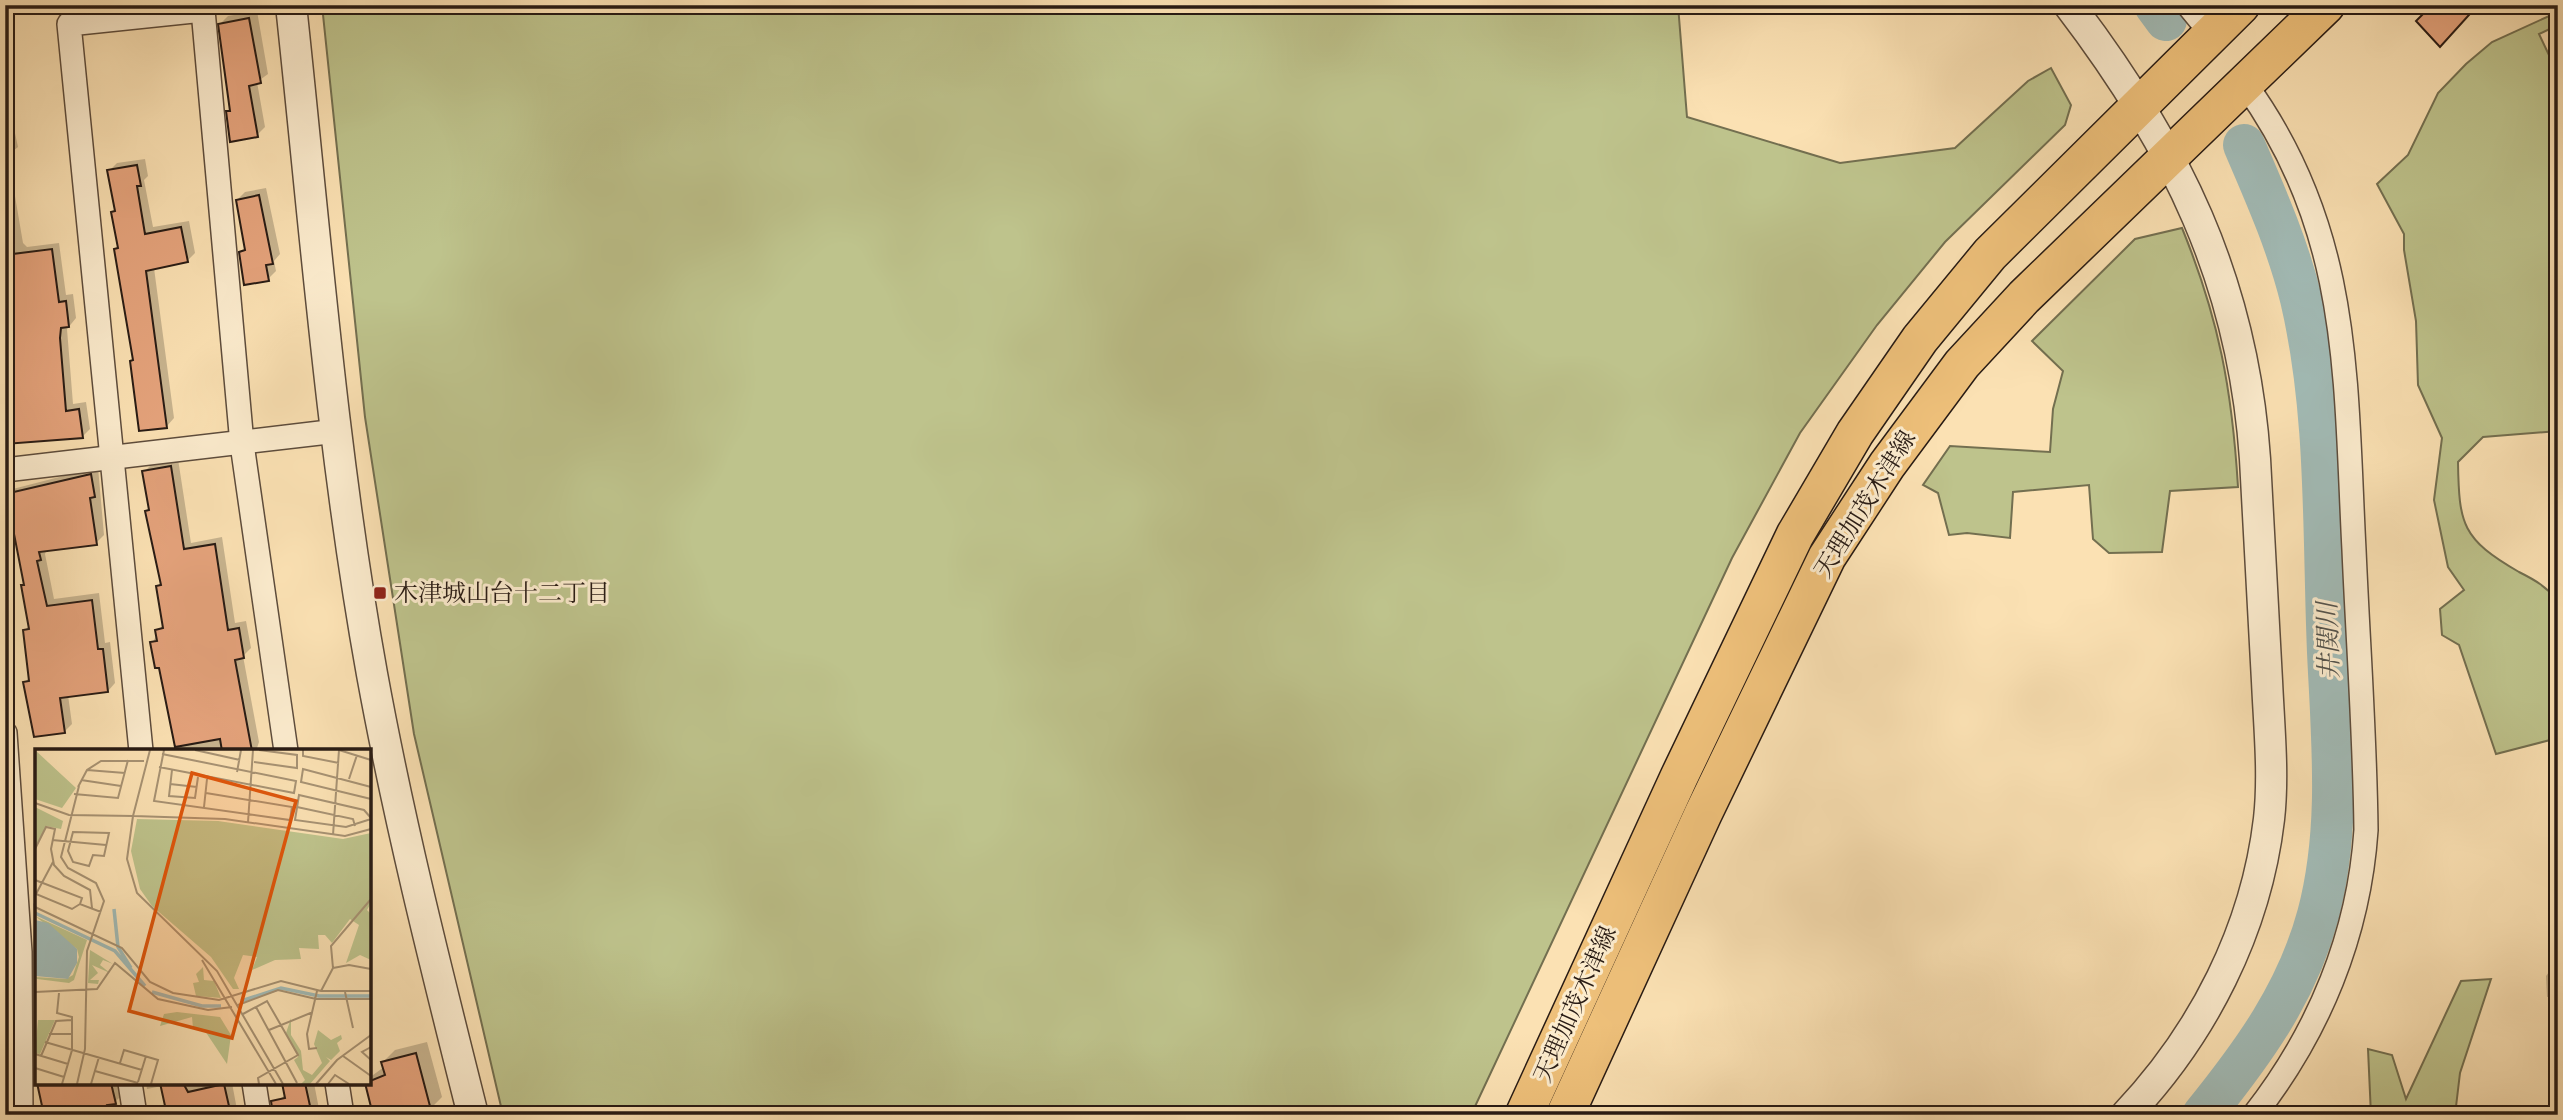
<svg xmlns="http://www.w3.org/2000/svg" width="2563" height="1120" viewBox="0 0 2563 1120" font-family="'Libre Caslon Text','Noto Serif JP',serif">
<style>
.green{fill:#bec38c;stroke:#736f50;stroke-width:2}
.shadow{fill:#0003}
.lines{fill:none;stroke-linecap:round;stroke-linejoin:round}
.river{stroke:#a2bbb6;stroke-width:42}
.building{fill:#e5a37c;stroke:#281b14;stroke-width:2}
.minor-casing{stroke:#5d4c3c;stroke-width:26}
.tertiary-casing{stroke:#5d4c3c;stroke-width:33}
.primary-casing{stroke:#281b14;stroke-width:40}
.minor{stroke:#fcecce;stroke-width:23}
.tertiary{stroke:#fcecce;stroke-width:30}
.primary{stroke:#eec07a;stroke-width:37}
.poi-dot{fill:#8f2418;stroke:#fcecce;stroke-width:2.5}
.labels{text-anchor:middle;stroke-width:6;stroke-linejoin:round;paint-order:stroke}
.street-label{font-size:24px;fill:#281b14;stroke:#fcecce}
.poi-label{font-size:24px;fill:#281b14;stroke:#fcecce;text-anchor:start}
.water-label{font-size:26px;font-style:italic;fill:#53534d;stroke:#fcecce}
.inset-river{fill:none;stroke:#a2bbb6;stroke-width:3.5}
.inset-road{fill:none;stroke:#a79273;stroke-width:2}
.view{fill:#de560c;fill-opacity:0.15;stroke:#de560c;stroke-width:3.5}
.inset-edge{fill:none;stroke:#281b14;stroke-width:3.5}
</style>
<rect width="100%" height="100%" fill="#fbe1b3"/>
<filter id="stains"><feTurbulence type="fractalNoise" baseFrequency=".00286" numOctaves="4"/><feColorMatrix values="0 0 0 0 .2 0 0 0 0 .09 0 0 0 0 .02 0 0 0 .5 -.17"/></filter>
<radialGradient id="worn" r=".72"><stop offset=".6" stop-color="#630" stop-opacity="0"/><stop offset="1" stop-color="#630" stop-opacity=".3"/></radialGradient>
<g class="green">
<path d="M322 5H1678L1687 117 1840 163 1955 148 2028 81 2051 68 2071 105 2065 125 1945 242 1877 325 1800 433 1732 558 1471 1115H503L414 734 365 417Z"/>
<path d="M2558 12V25L2539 34 2558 74V431L2483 437 2458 462C2459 525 2462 539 2519 572 2535 580 2547 587 2558 601V738L2496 754 2459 645 2442 635 2440 609 2464 590 2448 567 2434 500 2442 438 2418 385 2416 321 2404 250V234L2377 184 2408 155 2438 93 2466 64 2492 42Z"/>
<path d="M2182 228C2219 319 2232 389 2238 487L2170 491 2162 552 2109 553 2093 539 2089 485 2013 492 2010 538 1967 533 1949 535 1938 493 1923 485 1950 446 2050 452 2053 409 2063 371 2032 341 2135 239Z"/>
<path d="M2491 979 2460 1073 2455 1115H2371L2368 1049 2392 1055 2406 1099 2461 981Z"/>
</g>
<g class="shadow">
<path d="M257 11 268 74 257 82 265 127 257 135 228 112 231 109 220 24 228 16Z"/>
<path d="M5 87 18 147 8 155 23 243 27 247 59 243 66 295 73 294 76 318 67 329 73 404 86 402 90 429 82 437 5 443Z"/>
<path d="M145 159 148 176 144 180 153 227 189 221 195 253 187 261 154 268 174 418 167 426 135 359 109 171 117 163Z"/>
<path d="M266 188 280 254 274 261 276 271 268 279 241 252 246 247 237 200 245 192Z"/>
<path d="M178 459 191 543 222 537 235 623 246 621 251 648 243 656 259 742 256 751H177L160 666 152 643 164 623 157 586 162 582 147 511 150 507 144 472 152 464Z"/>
<path d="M98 467 104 535 96 543 47 549 45 554 54 599 99 593 105 643 110 642 115 683 108 691 68 695 72 724 64 732 25 682 30 677 25 630 30 625 23 586 26 583 15 532 5 521V491Z"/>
<path d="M37 900V928H36L33 904Z"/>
<path d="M2549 972H2558V996L2547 997 2546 976Z"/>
<path d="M427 1042 442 1097 430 1109 369 1083V1078L384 1067 383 1062 395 1050Z"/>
<path d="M40 1083H124L123 1094 115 1102 118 1115H46Z"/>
<path d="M146 1083H232L238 1115H168L162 1086 147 1089Z"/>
<path d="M284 1083H314L319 1109 313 1115H283L279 1100 286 1094Z"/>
</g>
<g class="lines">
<g class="river">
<path d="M2155 5 2166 20"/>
<path d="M2203 1115C2253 1053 2297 993 2318 915 2341 828 2332 740 2328 652 2323 535 2328 413 2301 299 2288 246 2266 196 2244 145"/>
</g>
</g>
<g class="building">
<path d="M2432 5H2478L2440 47 2416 21Z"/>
<path d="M249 18 261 83 249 86 258 137 230 142 226 111H230L218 24Z"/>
<path d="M137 165 141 186H137L145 234 181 227 188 262 146 271 167 428 139 431 130 361 133 360 114 249 118 248 111 212 115 211 107 170Z"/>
<path d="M259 195 273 264 266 265 269 281 244 285 239 252 245 250 236 200Z"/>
<path d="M52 249 59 302 66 301 69 327 61 328 60 338 66 411 79 409 83 438 5 444V255Z"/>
<path d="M171 466 184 549 215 544 228 630 239 628 244 658 235 660 252 751H222L220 739 175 747 159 668H155L150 642 157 641 155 630 163 628 156 586 161 585 145 511 149 510 142 471Z"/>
<path d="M91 474 95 497 90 498 97 545 39 552 41 560 37 561 47 606 92 600 98 649H103L108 692 60 698 65 733 34 737 23 682 29 681 23 630 29 629 21 585H24L14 534 5 536V494Z"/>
<path d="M416 1053 431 1110 413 1115H373L365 1083 385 1075 381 1062Z"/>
<path d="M37 1083H111L116 1104 107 1105 109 1115H44Z"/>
<path d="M160 1083H183L188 1092 224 1084 231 1115H167Z"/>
<path d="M282 1083H305L312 1115H273L271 1101 285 1098Z"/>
</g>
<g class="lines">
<defs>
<g id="minor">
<path d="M2188 5 2211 33"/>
<path d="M2245 84C2352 231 2345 378 2354 550 2358 643 2365 736 2366 830 2359 935 2319 1032 2254 1115"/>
<path d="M5 470 337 431"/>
<path d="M5 733 20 952 21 1115"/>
<path d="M141 751 69 24 203 10 242 444 286 751"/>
<path d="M130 1083 135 1115"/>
<path d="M254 1083 259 1115"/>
<path d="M337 1083 342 1115"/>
</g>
<g id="tertiary">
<path d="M291 5C315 228 332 453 372 674 399 822 436 968 473 1115"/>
<path d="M2069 5C2176 145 2243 281 2255 459 2259 533 2263 607 2267 681 2269 726 2274 775 2269 819 2256 930 2203 1034 2126 1115"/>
</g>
<g id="primary">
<path d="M1524 1115 1679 777 1795 535 1855 433 1920 339 1990 254 2241 5"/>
<path d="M1565 1115 1703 814 1827 557 1887 465 1962 364 2024 297 2326 5"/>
</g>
</defs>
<use href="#minor" class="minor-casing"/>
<use href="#tertiary" class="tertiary-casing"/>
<use href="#primary" class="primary-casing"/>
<use href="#minor" class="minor"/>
<use href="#tertiary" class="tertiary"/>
<use href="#primary" class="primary"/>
</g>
<rect class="poi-dot" x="373" y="586" width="14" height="14" rx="3.5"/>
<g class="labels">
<g class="street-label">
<text transform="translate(1865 504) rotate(-58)" y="8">天理加茂木津線</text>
<text transform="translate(1575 1004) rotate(-66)" y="8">天理加茂木津線</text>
</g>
<g class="poi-label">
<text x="394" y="601">木津城山台十二丁目</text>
</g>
<g class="water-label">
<text transform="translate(2328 641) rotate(-92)" y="9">井関川</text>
</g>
</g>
<g transform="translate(35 749)">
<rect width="336" height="336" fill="#fbe1b3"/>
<path d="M0 1 41 39 27 59 0 50ZM0 58 28 72 26 80 11 77 0 99ZM102 70 183 72 308 90 336 84V154L332 161 336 165V211L325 206 311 214 324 176 315 170 297 194 290 186H283L284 200 264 199 266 210 240 211 217 221 222 208 208 206 199 229 204 240H198L176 208 117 157 105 140 96 102ZM0 167 52 191 39 231 34 234 2 230 0 228 31 230 38 226 44 208 42 200ZM55 201 78 215 68 211 65 216 75 224 57 216 63 224 55 231H64L63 235 53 234ZM168 218 169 231 179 232 186 249 161 247 158 234 164 233 161 225ZM142 263 185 268 196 286 192 315 170 282 158 279 157 268 125 277 129 265ZM256 269V286L266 302 268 321 277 326 287 314 279 295 283 281 296 291 306 286 307 290 302 294 305 302 296 311 291 308 295 312 275 335H266L270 331 259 311 263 308 251 284ZM3 271H20L5 305 0 304Z" fill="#bec38c"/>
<path d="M0 171 13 174 42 200V214L33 230 0 227Z" fill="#a2bbb6"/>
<path class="inset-river" d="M79 160 83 198 96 219M0 164 80 202 110 237M117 243 167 257H186M206 252 246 239 284 247H336"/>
<path class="inset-road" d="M129 1 119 52 255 71 257 58 171 44M160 1 205 11M268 1V7L304 14M304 1 336 11M219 13 262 19V6L224 1M124 18 259 44 261 32 127 5M52 21 90 24M137 21 134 47 160 49 163 28M202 23 206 1M314 30 322 6M46 31 86 37M135 35 162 38M43 38 52 21 66 12H109M336 38 268 20 266 33 336 50M39 45 83 49 93 11M0 54 34 66 98 67M169 58 172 30M262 58 318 70 320 77M98 67 92 110 102 144 182 222 248 335M98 67 115 1M99 67 190 70 310 87 336 80M336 69 329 61 264 46 260 71 311 78 336 70M213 73 218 1M38 83 74 84 69 107 58 106 54 117 38 113 33 102ZM298 86 304 1M17 91 71 96M0 100 11 78 20 80 16 100 19 116 29 127 55 141 57 159M18 113 1 145 37 160 45 155 66 163M0 131 47 149 45 155M0 158 87 199 115 233 138 244 184 251 246 232 286 242H336M167 211 241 335M298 219 314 216 336 220M286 242 298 219 296 197 336 150M0 243 62 240 80 214 123 250 173 261 197 258M310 243 318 279M24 244 22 264 37 268V301L27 335M203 256 243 241 281 250H336M221 258 262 334M208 265 232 252 263 306 223 329 224 335M234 281 278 263M14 285H37M10 293 107 321M336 298 327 303 336 311M282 299 274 300 272 285 282 242M0 305 33 315M6 307 21 272 37 271M308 307 336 327M85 314 89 301 123 311 116 335M0 319 29 328M60 322 103 334M103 333 111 307M42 335 50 300 52 202 69 152 61 134 33 119 26 108 44 37M56 335 64 308M281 335 302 311 336 286M293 335 300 326 314 335"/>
<path class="view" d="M157 24 261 52 197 289 94 262Z"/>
<rect width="336" height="336" class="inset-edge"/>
</g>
<rect width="2563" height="1120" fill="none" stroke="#fbe1b3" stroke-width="28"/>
<rect x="7" y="7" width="2549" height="1106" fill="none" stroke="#281b14" stroke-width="3.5"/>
<rect x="14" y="14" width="2535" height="1092" fill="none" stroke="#281b14" stroke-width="2"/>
<rect width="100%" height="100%" filter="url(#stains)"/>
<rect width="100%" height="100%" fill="url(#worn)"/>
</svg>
